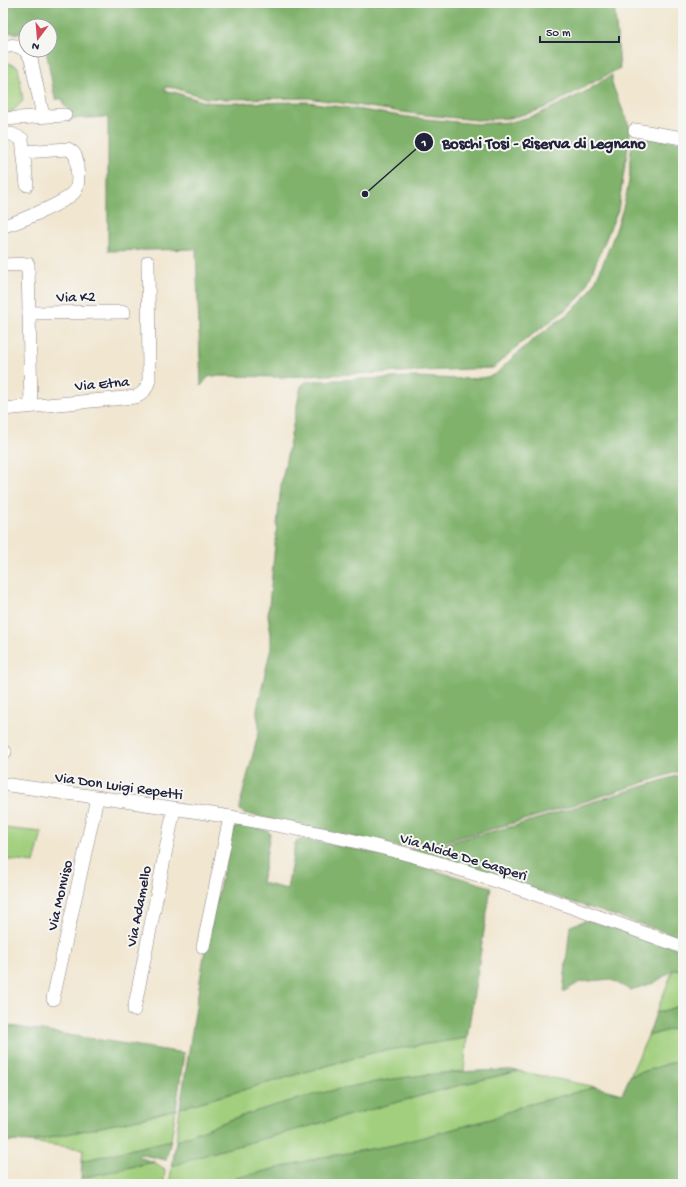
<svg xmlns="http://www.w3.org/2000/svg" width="686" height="1187" viewBox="0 0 686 1187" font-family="'Gochi Hand',sans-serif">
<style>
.green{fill:#a1cf7d;stroke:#62785c}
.forest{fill:#80b26c;stroke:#516a54}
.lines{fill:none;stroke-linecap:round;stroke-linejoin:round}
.minor-casing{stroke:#8a8486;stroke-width:14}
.minor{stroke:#fff;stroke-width:13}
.labels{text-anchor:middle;stroke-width:4;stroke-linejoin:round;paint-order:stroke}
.street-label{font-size:15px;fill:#22223b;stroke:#f6f6f2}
.leader{fill:none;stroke:#22223b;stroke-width:1.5}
.callout-dot{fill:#22223b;stroke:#f6f6f2;stroke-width:1.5}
.mark-label{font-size:12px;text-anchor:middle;font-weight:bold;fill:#fff}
.callout-label{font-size:16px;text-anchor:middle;font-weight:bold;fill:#22223b;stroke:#f6f6f2;stroke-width:4;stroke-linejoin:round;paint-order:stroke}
</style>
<rect width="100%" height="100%" fill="#f6f6f2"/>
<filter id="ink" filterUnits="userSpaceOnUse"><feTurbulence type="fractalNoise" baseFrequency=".025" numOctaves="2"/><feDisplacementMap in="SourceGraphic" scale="8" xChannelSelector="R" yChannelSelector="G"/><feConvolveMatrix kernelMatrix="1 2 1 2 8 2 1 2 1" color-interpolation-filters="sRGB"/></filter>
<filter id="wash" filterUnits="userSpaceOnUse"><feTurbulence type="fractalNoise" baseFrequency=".012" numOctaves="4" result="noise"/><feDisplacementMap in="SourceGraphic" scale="16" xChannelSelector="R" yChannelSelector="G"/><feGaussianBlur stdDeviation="0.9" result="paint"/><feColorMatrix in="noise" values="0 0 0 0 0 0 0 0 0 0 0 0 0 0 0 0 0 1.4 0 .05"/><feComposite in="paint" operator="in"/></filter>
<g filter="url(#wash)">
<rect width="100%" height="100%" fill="#f1e6d0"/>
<g class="green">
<path d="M6 62 18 67 23 101 14 110 3 115V64Z"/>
<path d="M3 828 42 832 34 863 3 859Z"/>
<path d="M683 969V1005L656 1013 673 970Z"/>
<path d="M683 1026V1059L630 1076 648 1036Z"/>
<path d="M467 1038 464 1071C364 1079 269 1102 176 1141L180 1108 375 1052Z"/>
<path d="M519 1071 596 1087 519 1107 491 1119 394 1145 319 1158 211 1184H169L172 1166 211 1153 464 1084Z"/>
<path d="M176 1109 171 1140 82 1161 83 1149 29 1142 144 1118Z"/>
<path d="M154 1162 165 1169 164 1184H81V1178Z"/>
</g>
<g class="forest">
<path d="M3 3H614L620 68 549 106 536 111 510 118 477 120 416 114 308 98 225 99 206 98 175 88 165 87V91L174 92 205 102 225 103 308 102 415 118 477 124 511 122 537 115 585 92 612 75V84L630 128V133L618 210 585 289 579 298 563 312 521 343 493 368 281 377 213 376 208 377 201 386 196 249 108 251V117L68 119V110L64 106 63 99H55L46 50H50V26H26V34L3 32Z"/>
<path d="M638 137 683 142V770C604 795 525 822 445 841 430 844 415 844 400 847L243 813 240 810V804L259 731C260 723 256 717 257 709L271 647V634L268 615 281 485 301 386 306 382 314 381C348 380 381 378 415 377 434 377 483 383 497 373 512 357 530 342 547 329 566 315 585 304 595 282 609 249 623 217 629 181 631 168 627 146 638 137Z"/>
<path d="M683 774V938L409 849 433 846 514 826Z"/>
<path d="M241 824 268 831 270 834 262 883 287 889 295 844 297 840 304 839 379 854 491 887 467 1038 375 1052 180 1108 205 949 233 829Z"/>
<path d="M587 920 683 950V969L673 970 654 983 630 990 610 979 580 982 563 992 570 926Z"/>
<path d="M683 1005V1026L648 1036 656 1013Z"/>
<path d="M4 1025 184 1053 176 1109 144 1118 29 1142 3 1141Z"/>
<path d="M683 1059V1184H211L319 1158 394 1145 491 1119 519 1107 596 1087 622 1094 630 1076Z"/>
<path d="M512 1070 519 1071 464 1084 211 1153 172 1166 176 1141C285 1095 394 1071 512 1070Z"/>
<path d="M171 1140 166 1160 139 1154 138 1157 154 1162 81 1178 82 1161Z"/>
</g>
</g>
<g filter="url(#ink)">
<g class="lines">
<defs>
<g id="minor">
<path d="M3 48C15 42 26 48 31 59L43 116"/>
<path d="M3 119 65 115"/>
<path d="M635 130 683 138"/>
<path d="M3 134H11L22 139 27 185"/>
<path d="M3 226C16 223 68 202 75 191 79 185 78 174 77 167 77 158 76 153 68 149L24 152"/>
<path d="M3 265 28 264 31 406"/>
<path d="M29 313 124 312"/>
<path d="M3 409 135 397C144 394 146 389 149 380L148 262"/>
<path d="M3 752H5"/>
<path d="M3 784C135 803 269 818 399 852 495 877 589 914 683 947"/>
<path d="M203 947 230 817"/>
<path d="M53 999 97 798"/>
<path d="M134 1010 174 809"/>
</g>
</defs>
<use href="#minor" class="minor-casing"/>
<use href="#minor" class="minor"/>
</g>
</g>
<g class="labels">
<g class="street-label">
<text transform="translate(76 296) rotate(-1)" y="5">Via K2</text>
<text transform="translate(102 383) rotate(-5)" y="5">Via Etna</text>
<text transform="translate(119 785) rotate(8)" y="5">Via Don Luigi Repetti</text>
<text transform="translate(464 856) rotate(17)" y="5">Via Alcide De Gasperi</text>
<text transform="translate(59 895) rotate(-77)" y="5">Via Monviso</text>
<text transform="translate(138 906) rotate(-79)" y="5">Via Adamello</text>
</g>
</g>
<path class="leader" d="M365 194L424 142"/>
<g class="callout-dot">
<circle cx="365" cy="194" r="4"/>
<circle cx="424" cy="142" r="10"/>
</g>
<g class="mark-label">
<text x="424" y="146">1</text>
</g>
<g class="callout-label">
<text x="544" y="148">Boschi Tosi - Riserva di Legnano</text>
</g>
<rect width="686" height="1187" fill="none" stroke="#f6f6f2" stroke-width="16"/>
<g transform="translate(38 38) rotate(196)"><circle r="19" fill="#f6f6f2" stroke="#a1a1a9"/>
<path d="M0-3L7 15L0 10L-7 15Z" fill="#d1495b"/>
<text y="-6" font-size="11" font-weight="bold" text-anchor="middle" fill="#22223b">N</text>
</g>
<path d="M540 36v6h79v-6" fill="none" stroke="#22223b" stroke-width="2"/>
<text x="546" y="36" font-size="12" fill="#22223b" stroke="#f6f6f2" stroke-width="3" paint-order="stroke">50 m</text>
</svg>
